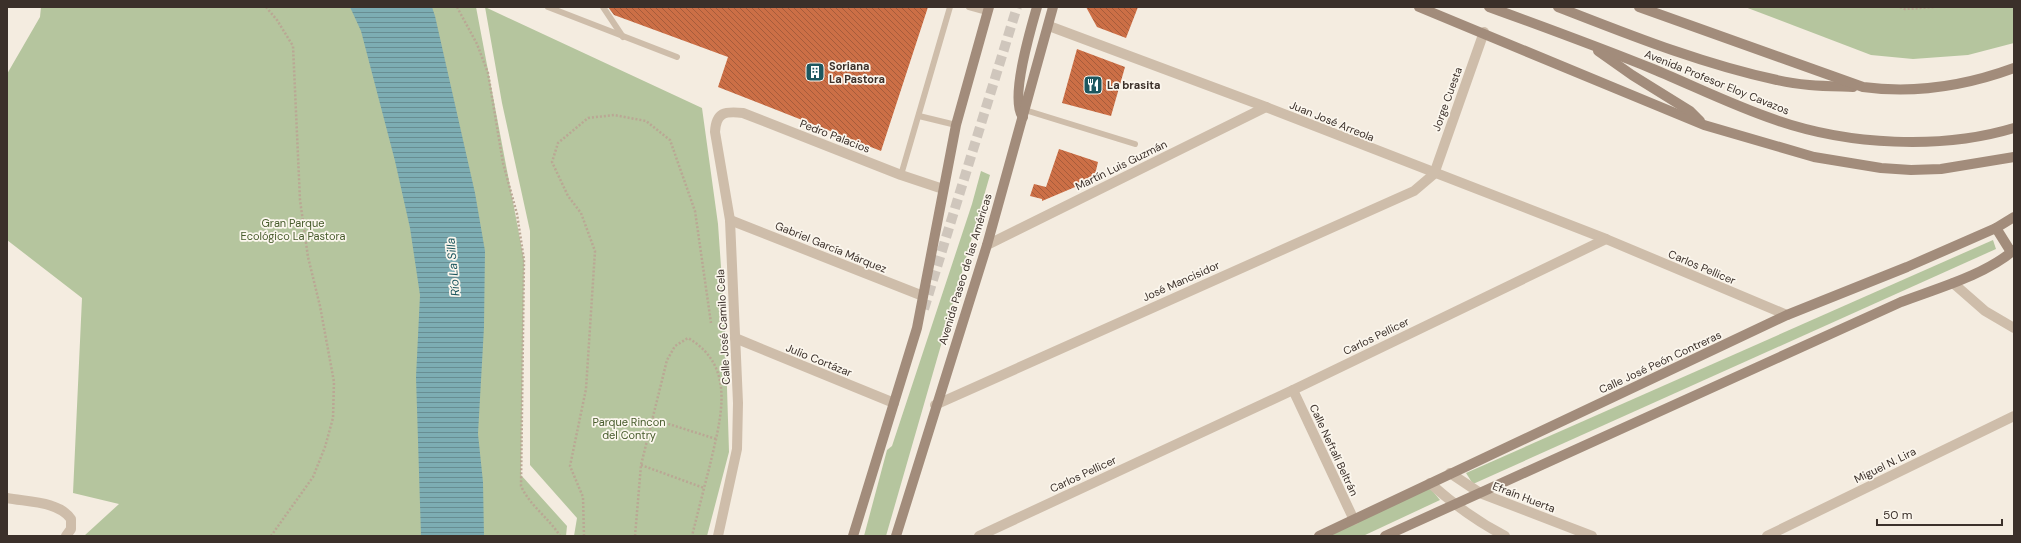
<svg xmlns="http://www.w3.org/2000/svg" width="2021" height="543" viewBox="0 0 2021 543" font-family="'DM Sans',sans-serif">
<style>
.park{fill:#b5c59e}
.water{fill:url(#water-rules)}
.building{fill:url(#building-back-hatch)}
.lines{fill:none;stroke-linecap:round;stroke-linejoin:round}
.secondary-tunnel{stroke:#cfc6bc;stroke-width:10;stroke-dasharray:10 5;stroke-linecap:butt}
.path{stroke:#baa794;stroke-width:2.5;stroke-dasharray:2 2;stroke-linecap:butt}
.lane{stroke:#cebdaa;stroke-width:6}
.street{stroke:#cebdaa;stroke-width:10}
.secondary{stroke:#a28c7b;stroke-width:10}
.labels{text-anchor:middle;stroke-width:3.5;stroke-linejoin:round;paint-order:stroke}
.poi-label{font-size:11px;font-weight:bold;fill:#3b302a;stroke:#fbf6ed;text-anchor:start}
.street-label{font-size:11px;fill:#3b302a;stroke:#fbf6ed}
.park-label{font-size:11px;fill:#475b2c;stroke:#fbf6ed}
.water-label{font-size:12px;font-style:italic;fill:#1d575f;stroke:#fbf6ed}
</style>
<defs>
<pattern id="water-rules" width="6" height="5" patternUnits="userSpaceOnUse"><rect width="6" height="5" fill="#7dadb3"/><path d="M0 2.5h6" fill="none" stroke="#688d92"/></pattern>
<pattern id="building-back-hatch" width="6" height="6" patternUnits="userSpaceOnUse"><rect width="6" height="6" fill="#cc6f46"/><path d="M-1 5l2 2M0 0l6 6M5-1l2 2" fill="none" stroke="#a75c3b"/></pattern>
</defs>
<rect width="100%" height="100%" fill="#f4ece0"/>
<g class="park">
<path d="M41 7H476L524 260 521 475 567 526 566 536H84L119 504 73 493 82 298 7 240V74L40 17Z"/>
<path d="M485 7 702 108 718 224 725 324 729 452 707 536H574L577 518 530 465V231L502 103Z"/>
<path d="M1745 7H2014V43L1968 55 1913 59 1871 55Z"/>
<path d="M981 171 990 175 886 536H864L887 450 892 446 972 204Z"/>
<path d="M1993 240 1996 249 1473 484 1466 473Z"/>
<path d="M1430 488 1440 500 1363 536H1327Z"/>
</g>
<path class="water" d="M350 7H432L435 16 475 193 485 251 484 327 478 434 483 482 484 536H421L416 377 420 295 410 228 395 161 361 31Z"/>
<g class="building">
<path d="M608 7H928L881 151 718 87 728 57 614 15Z"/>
<path d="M1086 7H1138L1126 38 1097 27Z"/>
<path d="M1077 49 1125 67 1111 116 1062 103Z"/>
<path d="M1059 149 1098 162 1094 179 1042 201V199L1030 196 1034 184 1046 187Z"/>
</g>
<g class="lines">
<path class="secondary-tunnel" d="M924 309 1017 7"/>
<g class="path">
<path d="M266 7 277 20 293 46 300 200 308 257 320 306 334 382 333 418 325 447 313 477 271 536"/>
<path d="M457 7 477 44 488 73 503 163 517 214 524 260 521 486C530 506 549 518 560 536"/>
<path d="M1900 7 1905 9 1934 7"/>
<path d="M653 419 716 439"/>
<path d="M641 465 704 488"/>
<path d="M584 536 583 497 570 466 586 389 595 251 581 213 568 196 552 162 558 143 588 118 614 115 646 121 670 140 695 211 711 323"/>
<path d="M635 536 641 465 667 360 675 346 688 338C738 367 720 420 710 465 704 488 698 512 692 536"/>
</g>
<g class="lane">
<path d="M548 7 677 57"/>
<path d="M603 7 623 37"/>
<path d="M969 7 987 12"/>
<path d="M1025 110 1135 144"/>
<path d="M919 116 956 125"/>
<path d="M901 175 950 7"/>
</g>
<g class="street">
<path d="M1049 26 1266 107 1606 239 1787 315"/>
<path d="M730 220 923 296"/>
<path d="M987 245 1266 107"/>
<path d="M1953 283 1985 311 2014 328"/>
<path d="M735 338 894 403"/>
<path d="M1293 390 1354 520"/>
<path d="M935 405 1414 191 1434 174 1484 32"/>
<path d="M1450 473 1480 493 1592 536"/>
<path d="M1430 483C1453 504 1476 521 1505 536"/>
<path d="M7 498C26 502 59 501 71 519V529L66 536"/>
<path d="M718 536 737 449 738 403 730 220 715 132C716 112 725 111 743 113L901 175 943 189"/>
<path d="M979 536 1293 390 1606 239"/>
<path d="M1767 536 2014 416"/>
</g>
<g class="secondary">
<path d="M1419 7 1704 125 1814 157 1881 168 1911 170 1941 169 2014 157"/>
<path d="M1489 7C1544 27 1599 47 1653 69 1694 86 1734 106 1776 120 1848 145 1941 150 2014 128"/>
<path d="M1558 7C1630 35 1702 64 1777 80 1802 86 1828 86 1853 87"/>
<path d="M1639 7 1863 87C1915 94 1965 86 2014 68"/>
<path d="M1598 51 1632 75 1690 111 1700 121"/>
<path d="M1023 117C1009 101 1031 28 1037 7"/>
<path d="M1996 228 2011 252"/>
<path d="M853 536 917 328 956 125 989 7"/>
<path d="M896 536 987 245 1053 7"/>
<path d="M1319 536 1787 315 1907 267 1996 228 2014 217"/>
<path d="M1385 536 1901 302C1938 288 1985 275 2014 250"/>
</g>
</g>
<defs>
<symbol id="building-square" viewBox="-11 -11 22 22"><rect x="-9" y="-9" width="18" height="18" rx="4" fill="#1d575f" stroke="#fbf6ed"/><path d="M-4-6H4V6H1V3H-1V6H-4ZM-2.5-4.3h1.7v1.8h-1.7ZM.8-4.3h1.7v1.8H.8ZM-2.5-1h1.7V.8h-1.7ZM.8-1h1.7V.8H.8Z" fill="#fff"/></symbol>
<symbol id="restaurant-square" viewBox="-11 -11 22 22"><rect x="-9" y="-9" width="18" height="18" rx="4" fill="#1d575f" stroke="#fbf6ed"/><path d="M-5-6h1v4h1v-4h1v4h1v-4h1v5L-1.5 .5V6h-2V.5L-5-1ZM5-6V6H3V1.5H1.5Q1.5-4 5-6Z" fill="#fff"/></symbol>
</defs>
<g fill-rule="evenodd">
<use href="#building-square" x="804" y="61" width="22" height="22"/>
<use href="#restaurant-square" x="1082" y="74" width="22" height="22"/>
</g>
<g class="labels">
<g class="poi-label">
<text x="829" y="70">Soriana<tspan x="829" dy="13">La Pastora</tspan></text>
<text x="1107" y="89">La brasita</text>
</g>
<g class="street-label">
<text transform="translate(1717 82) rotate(22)" y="4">Avenida Profesor Eloy Cavazos</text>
<text transform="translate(1447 99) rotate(-70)" y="4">Jorge Cuesta</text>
<text transform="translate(1332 121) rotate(22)" y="4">Juan José Arreola</text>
<text transform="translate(835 136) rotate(21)" y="4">Pedro Palacios</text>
<text transform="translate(1121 165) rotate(-26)" y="4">Martín Luis Guzmán</text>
<text transform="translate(831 247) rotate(22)" y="4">Gabriel García Márquez</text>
<text transform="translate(1702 267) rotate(23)" y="4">Carlos Pellicer</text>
<text transform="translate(965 269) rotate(-73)" y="4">Avenida Paseo de las Américas</text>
<text transform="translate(1181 281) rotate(-24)" y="4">José Mancisidor</text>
<text transform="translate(723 327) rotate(-93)" y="4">Calle José Camilo Cela</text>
<text transform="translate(1376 336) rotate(-26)" y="4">Carlos Pellicer</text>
<text transform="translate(819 360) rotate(22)" y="4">Julio Cortázar</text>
<text transform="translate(1660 362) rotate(-25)" y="4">Calle José Peón Contreras</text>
<text transform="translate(1334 450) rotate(65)" y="4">Calle Neftalí Beltrán</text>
<text transform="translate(1885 465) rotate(-26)" y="4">Miguel N. Lira</text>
<text transform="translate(1083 474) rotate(-25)" y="4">Carlos Pellicer</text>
<text transform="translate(1524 497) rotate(21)" y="4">Efraín Huerta</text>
</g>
<g class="park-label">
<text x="293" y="227">Gran Parque<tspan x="293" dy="13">Ecológico La Pastora</tspan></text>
<text x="629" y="426">Parque Rincon<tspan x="629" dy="13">del Contry</tspan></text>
</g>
<g class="water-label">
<text transform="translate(453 267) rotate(-95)" y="4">Río La Silla</text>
</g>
</g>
<rect width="2021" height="543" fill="none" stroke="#3b302a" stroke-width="16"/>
<path d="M1877 519v6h125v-6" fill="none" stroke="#3b302a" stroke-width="2"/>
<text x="1883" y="519" font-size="12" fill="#3b302a" stroke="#fbf6ed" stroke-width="3" paint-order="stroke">50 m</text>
</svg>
